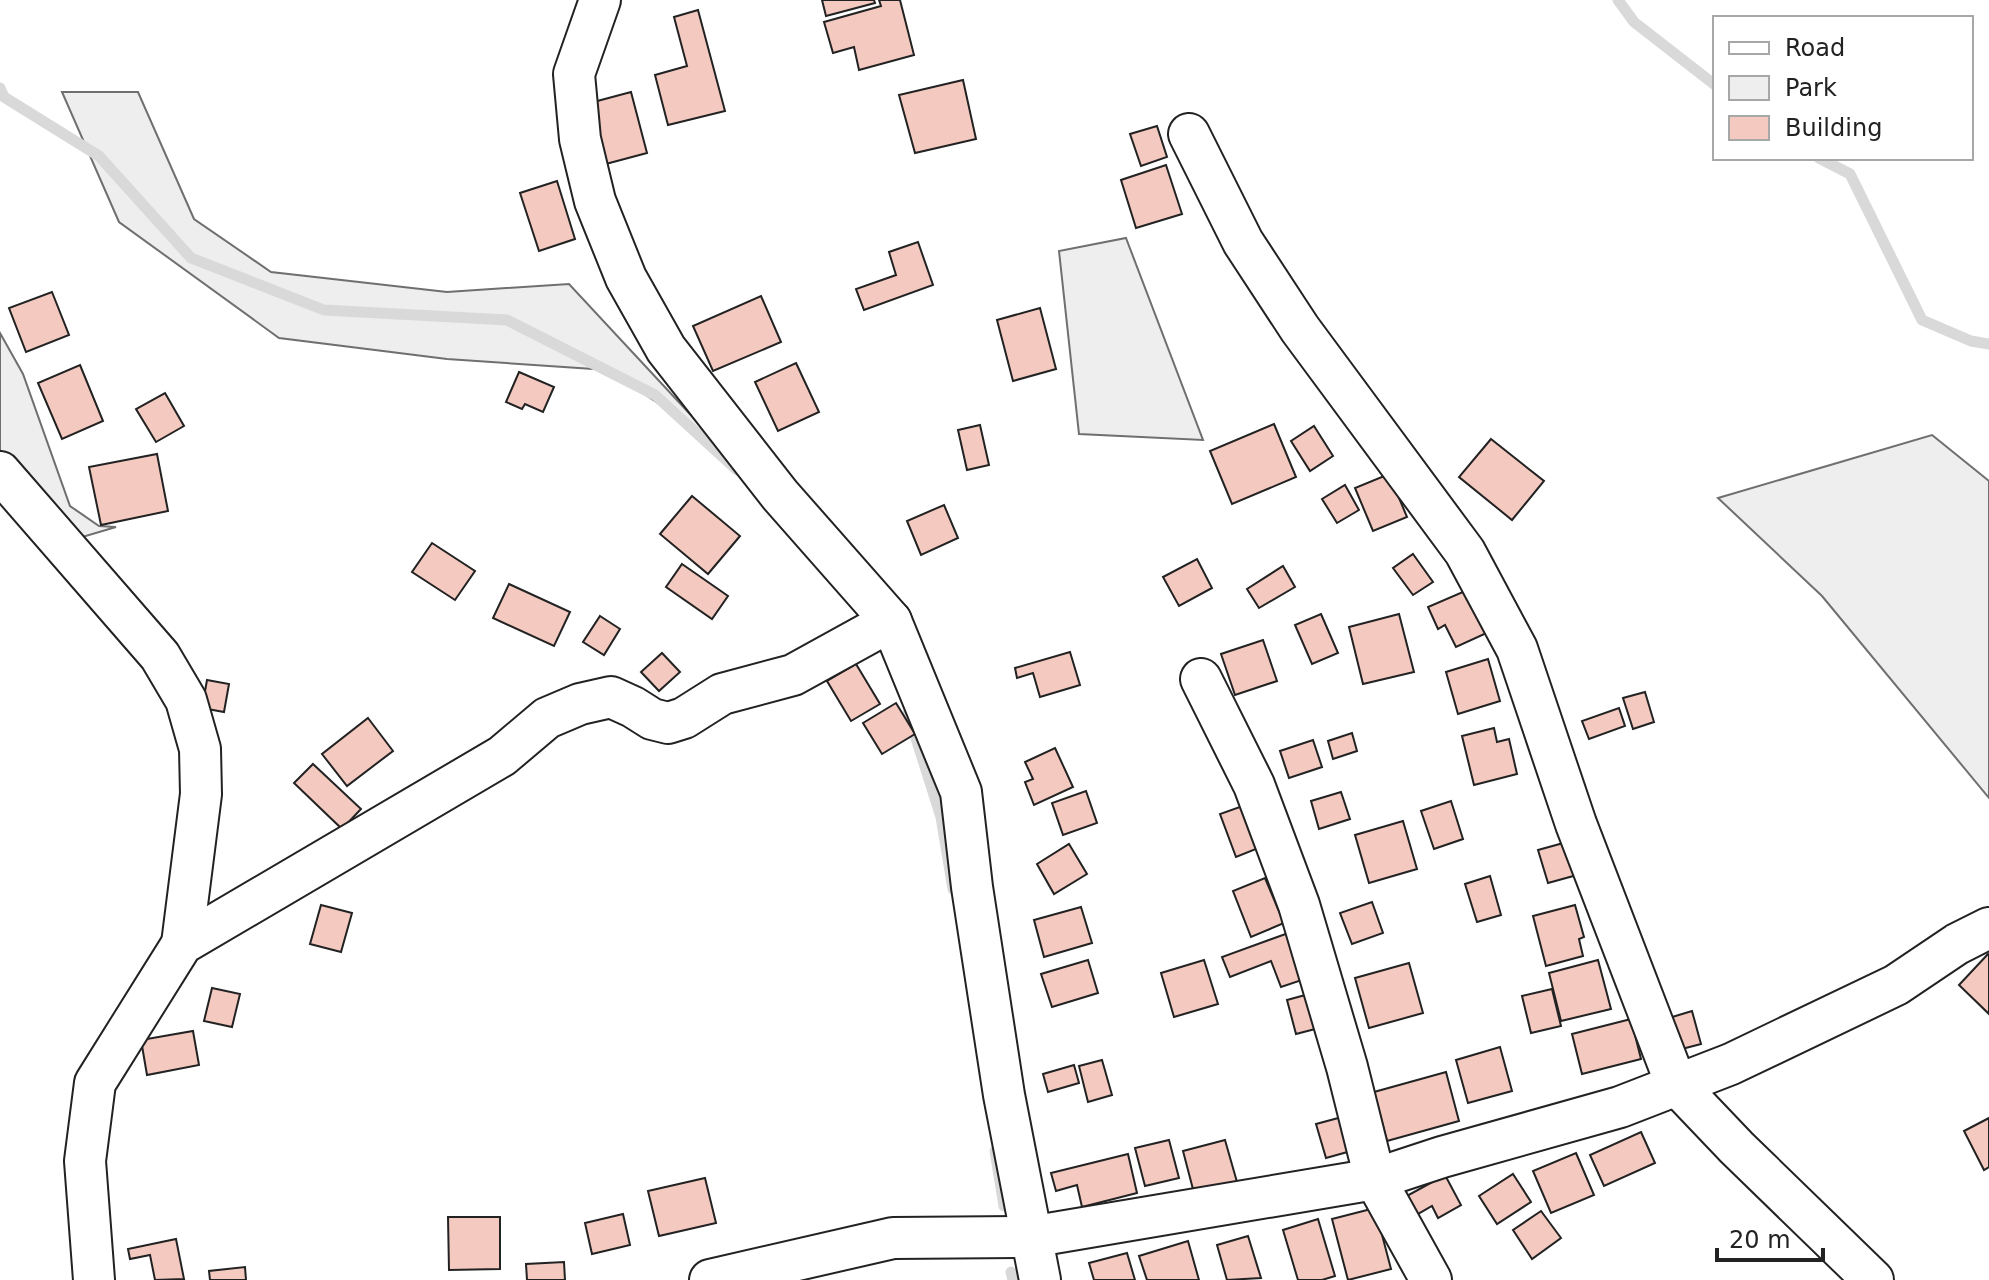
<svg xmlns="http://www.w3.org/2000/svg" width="1989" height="1280" viewBox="0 0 1989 1280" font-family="'DejaVu Sans',sans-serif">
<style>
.green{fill:#eee;stroke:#6f6f6f;stroke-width:2}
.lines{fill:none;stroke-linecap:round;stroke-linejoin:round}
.stream{stroke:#d9d9d9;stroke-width:11}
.building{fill:#f3c9c0;stroke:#222;stroke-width:2}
.minor-casing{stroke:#222;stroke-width:44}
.minor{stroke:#fff;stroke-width:40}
</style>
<rect width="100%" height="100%" fill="#fff"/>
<g class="green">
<path d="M62 92H138L194 219 271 272 447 292 569 284 715 441 608 370 447 359 279 338 119 222Z"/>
<path d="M1126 238 1203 440 1079 434 1059 251Z"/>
<path d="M0 333 23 374 70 506 99 526 116 527 69 541 0 490Z"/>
<path d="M1932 435 1989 481V798L1822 596 1718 498Z"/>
</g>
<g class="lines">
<g class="stream">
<path d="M1618 0 1634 22 1715 85"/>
<path d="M0 88 4 97 99 156 191 258 324 310 507 320 655 395 737 470"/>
<path d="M1819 158 1850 174 1922 320 1971 341 1989 344"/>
<path d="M908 713 941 817 953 889"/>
<path d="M995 1151 1004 1206"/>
<path d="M1011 1272 1013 1280"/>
</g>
</g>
<g class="building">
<path d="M822 0H874L875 3 826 16Z"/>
<path d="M879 0H900L914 55 859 70 854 47 833 53 824 22 881 6Z"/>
<path d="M698 10 725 111 668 125 655 75 687 66 674 17Z"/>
<path d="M963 80 976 139 915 153 899 95Z"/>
<path d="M631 92 647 153 602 165 586 104Z"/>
<path d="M1157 126 1167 157 1141 166 1130 134Z"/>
<path d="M1166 165 1182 214 1136 228 1121 180Z"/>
<path d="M557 181 575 239 539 251 520 193Z"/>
<path d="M918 242 933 285 864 310 856 289 896 275 889 252Z"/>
<path d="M52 292 69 335 26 352 9 308Z"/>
<path d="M761 296 781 342 713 371 693 326Z"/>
<path d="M1040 308 1056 369 1013 381 997 320Z"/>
<path d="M796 363 819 412 778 431 755 382Z"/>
<path d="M80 365 103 421 62 439 38 383Z"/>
<path d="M519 372 554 387 543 412 525 404 522 409 506 402Z"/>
<path d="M165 393 184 426 156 442 136 409Z"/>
<path d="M1274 424 1296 477 1232 504 1210 451Z"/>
<path d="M980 425 989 465 967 470 958 430Z"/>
<path d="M1314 426 1333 456 1310 471 1291 441Z"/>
<path d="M1491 439 1544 481 1512 520 1459 477Z"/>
<path d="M157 454 168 511 101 525 89 467Z"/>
<path d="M1389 474 1407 517 1373 531 1355 488Z"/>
<path d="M1345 485 1359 510 1337 523 1322 499Z"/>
<path d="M692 496 740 536 708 574 660 534Z"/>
<path d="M944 505 958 538 921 555 907 521Z"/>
<path d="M432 543 475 571 455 600 412 572Z"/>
<path d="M1413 554 1433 582 1413 595 1393 568Z"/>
<path d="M1197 559 1212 588 1179 606 1163 577Z"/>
<path d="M682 564 728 596 712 619 666 587Z"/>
<path d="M1283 566 1295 587 1259 608 1247 589Z"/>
<path d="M509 584 570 612 554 646 493 618Z"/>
<path d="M1472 588 1491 631 1456 647 1445 625 1438 629 1428 607Z"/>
<path d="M1321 614 1338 653 1312 664 1295 625Z"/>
<path d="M1399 614 1414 672 1363 684 1349 627Z"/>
<path d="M600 616 620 629 604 655 583 642Z"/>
<path d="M1263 640 1277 681 1235 695 1221 654Z"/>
<path d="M1070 652 1080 685 1040 697 1033 673 1017 678 1015 668Z"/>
<path d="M662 653 680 672 659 691 641 672Z"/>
<path d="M1488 659 1500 701 1458 714 1446 672Z"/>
<path d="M856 664 880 704 851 721 827 681Z"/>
<path d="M207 680 229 684 224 712 202 708Z"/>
<path d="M1645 692 1654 722 1633 729 1623 698Z"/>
<path d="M896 703 915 734 882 754 863 723Z"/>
<path d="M1619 708 1625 726 1589 739 1582 721Z"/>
<path d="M368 718 393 751 347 786 322 754Z"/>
<path d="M1494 728 1497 742 1509 739 1517 774 1474 785 1462 736Z"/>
<path d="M1352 733 1357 751 1333 759 1328 741Z"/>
<path d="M1313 740 1322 767 1289 778 1280 751Z"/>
<path d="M1055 748 1073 787 1034 805 1025 782 1033 779 1025 762Z"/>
<path d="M313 764 361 809 342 829 294 783Z"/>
<path d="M1086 791 1097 823 1063 835 1052 803Z"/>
<path d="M1341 792 1350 819 1319 829 1311 801Z"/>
<path d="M1451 801 1463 839 1434 849 1421 811Z"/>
<path d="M1251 803 1266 845 1236 857 1220 814Z"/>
<path d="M1403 821 1417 869 1369 883 1355 835Z"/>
<path d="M1567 842 1577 875 1548 883 1538 850Z"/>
<path d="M1069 844 1087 874 1054 894 1037 864Z"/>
<path d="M1490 876 1501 915 1477 922 1465 884Z"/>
<path d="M1265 878 1284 923 1251 937 1233 891Z"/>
<path d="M1372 902 1383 933 1352 944 1340 913Z"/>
<path d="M321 905 352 913 341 952 310 944Z"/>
<path d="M1575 905 1584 937 1579 939 1583 956 1546 966 1533 916Z"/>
<path d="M1081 907 1092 943 1044 957 1034 920Z"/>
<path d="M1291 932 1308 978 1281 987 1271 961 1230 977 1222 957Z"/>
<path d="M1988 954 1989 955V1014L1959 985Z"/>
<path d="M1088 960 1098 993 1052 1007 1041 974Z"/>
<path d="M1204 960 1218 1004 1174 1017 1161 973Z"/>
<path d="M1598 960 1611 1009 1561 1021 1549 973Z"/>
<path d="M1409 963 1423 1013 1369 1028 1355 978Z"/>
<path d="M212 988 240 994 232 1027 204 1021Z"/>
<path d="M1552 989 1561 1026 1531 1033 1522 996Z"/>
<path d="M1309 994 1319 1028 1296 1034 1287 1000Z"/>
<path d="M1692 1011 1701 1044 1678 1050 1669 1018Z"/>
<path d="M1631 1019 1641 1059 1582 1074 1572 1034Z"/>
<path d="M193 1031 199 1065 147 1075 141 1040Z"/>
<path d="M1500 1047 1512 1091 1468 1103 1456 1060Z"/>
<path d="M1102 1060 1112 1095 1088 1102 1079 1066Z"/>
<path d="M1074 1065 1079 1083 1048 1092 1043 1074Z"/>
<path d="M1446 1072 1459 1121 1387 1141 1374 1092Z"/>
<path d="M1342 1117 1351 1151 1326 1158 1316 1124Z"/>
<path d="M1989 1118V1167L1984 1170 1964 1131Z"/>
<path d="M1641 1132 1655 1163 1604 1186 1590 1155Z"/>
<path d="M1169 1140 1179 1178 1145 1186 1135 1148Z"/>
<path d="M1225 1140 1237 1182 1194 1193 1183 1151Z"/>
<path d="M1576 1153 1594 1195 1551 1213 1533 1171Z"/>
<path d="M1128 1154 1137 1193 1082 1207 1077 1185 1056 1191 1051 1173Z"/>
<path d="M1513 1174 1531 1202 1497 1224 1479 1196Z"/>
<path d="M1445 1175 1461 1205 1438 1218 1432 1206 1404 1222 1394 1203Z"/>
<path d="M705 1178 716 1223 659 1236 648 1191Z"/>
<path d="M1375 1208 1391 1269 1348 1280 1332 1219Z"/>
<path d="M1541 1211 1561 1238 1532 1259 1513 1230Z"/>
<path d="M623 1214 630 1245 592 1254 585 1223Z"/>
<path d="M448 1217H500V1269L449 1270Z"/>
<path d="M1318 1219 1335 1276 1322 1280H1298L1283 1230Z"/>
<path d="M1248 1236 1261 1278 1227 1280 1217 1245Z"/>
<path d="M176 1239 184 1279 155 1280 150 1255 130 1259 128 1249Z"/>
<path d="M1188 1241 1199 1280H1147L1139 1256Z"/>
<path d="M1127 1253 1135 1280H1094L1089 1263Z"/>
<path d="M564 1262 565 1280H527L526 1264Z"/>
<path d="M245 1267 246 1280H210L209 1271Z"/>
</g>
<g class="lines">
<defs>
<g id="minor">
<path d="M600 0 574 74 580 139 595 201 626 278 666 349 780 495 891 621 961 792 972 887 1004 1095 1040 1280"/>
<path d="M1189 134 1243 242 1300 329 1465 552 1517 649 1576 824 1676 1084 1737 1148 1873 1280"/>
<path d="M0 472 160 656 186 700 200 749 201 794 182 944"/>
<path d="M1201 679 1254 785 1299 905 1347 1067 1375 1179 1431 1280"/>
<path d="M94 1280 85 1161 95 1083 182 944 502 756 547 718 580 704 611 697 633 707 652 719 668 723 684 718 722 694 793 675 891 621"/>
<path d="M710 1280 893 1238 1030 1237 1375 1179 1442 1157 1620 1107 1731 1064 1896 985 1957 944 1989 928"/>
</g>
</defs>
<use href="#minor" class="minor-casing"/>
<use href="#minor" class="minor"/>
</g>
<rect x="1713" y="16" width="260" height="144" fill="#ffffff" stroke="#a7a7a7" stroke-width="2"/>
<rect x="1729" y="42" width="40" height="12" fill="#ffffff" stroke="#a7a7a7" stroke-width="2"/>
<text x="1785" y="56" font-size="24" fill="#222222">Road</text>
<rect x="1729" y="76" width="40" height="24" fill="#eeeeee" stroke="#a7a7a7" stroke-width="2"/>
<text x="1785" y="96" font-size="24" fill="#222222">Park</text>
<rect x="1729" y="116" width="40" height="24" fill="#f3c9c0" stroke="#a7a7a7" stroke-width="2"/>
<text x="1785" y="136" font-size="24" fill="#222222">Building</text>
<path d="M1717 1248v12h106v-12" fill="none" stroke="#222222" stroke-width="4"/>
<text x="1729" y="1248" font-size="24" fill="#222222" stroke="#ffffff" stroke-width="6" paint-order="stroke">20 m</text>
</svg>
